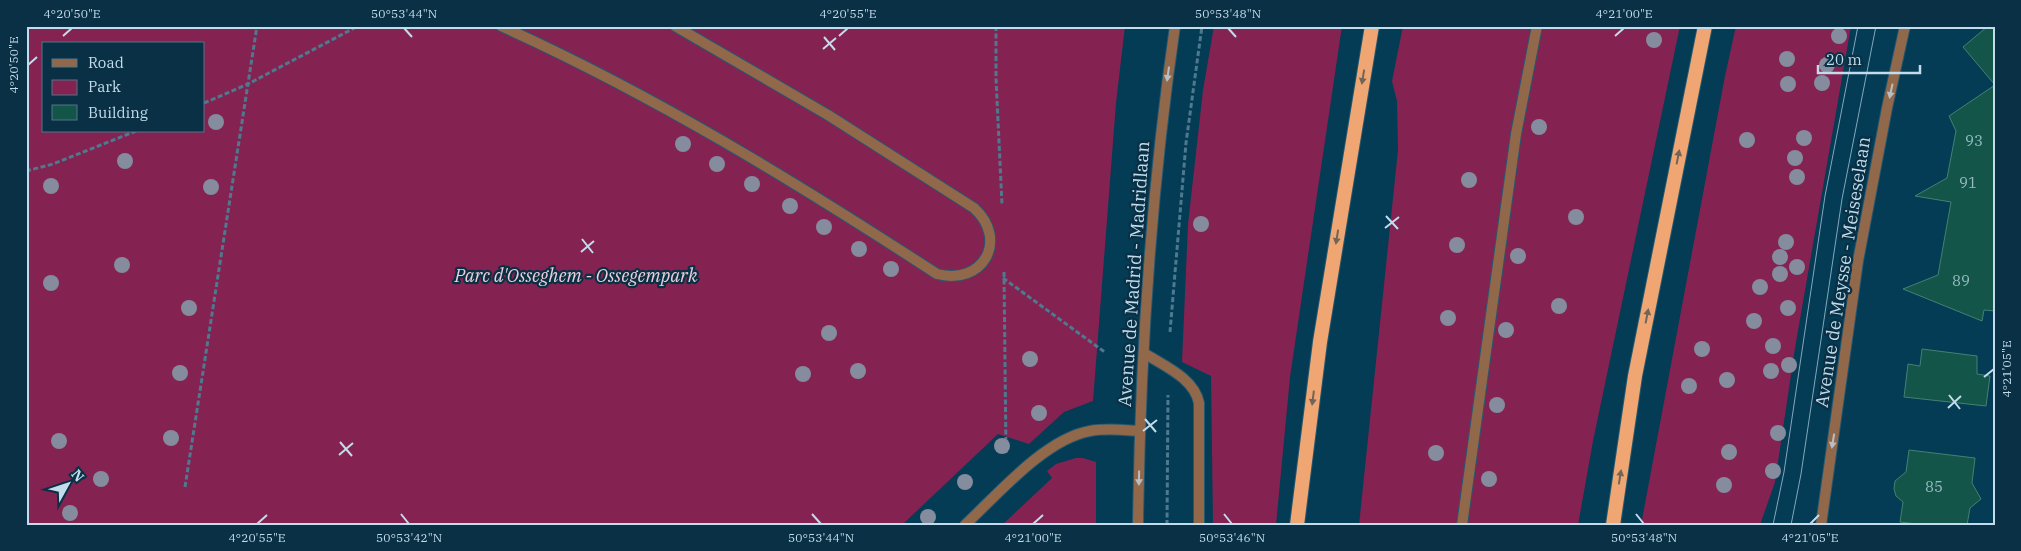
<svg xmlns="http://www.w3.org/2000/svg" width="2021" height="551" viewBox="0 0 2021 551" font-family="'IBM Plex Serif',serif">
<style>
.green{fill:#842351;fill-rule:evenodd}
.building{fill:#135649;stroke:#438172}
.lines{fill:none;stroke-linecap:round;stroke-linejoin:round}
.service-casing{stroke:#265870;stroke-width:12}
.pedestrian-casing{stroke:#265870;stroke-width:12}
.minor-casing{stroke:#265870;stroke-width:12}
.trunk-casing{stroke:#265870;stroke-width:16}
.path{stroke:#4e798f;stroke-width:3;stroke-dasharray:5 2.5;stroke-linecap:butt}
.service{stroke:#92684b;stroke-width:10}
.pedestrian{stroke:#92684b;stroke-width:10}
.minor{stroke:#92684b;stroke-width:10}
.trunk{stroke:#f0a672;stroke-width:14}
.tram{stroke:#85a8bb;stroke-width:1}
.tree{fill:#848c9e}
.oneway{fill:#b7bfc4}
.oneway2{fill:#716559}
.ticks{fill:none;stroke:#c3dcec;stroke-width:2}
.labels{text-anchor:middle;stroke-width:4.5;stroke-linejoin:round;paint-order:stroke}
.number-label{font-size:15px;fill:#97bac3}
.street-label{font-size:18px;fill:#c3dcec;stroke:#093044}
.park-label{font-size:18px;font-style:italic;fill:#edcfd9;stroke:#093044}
.neatline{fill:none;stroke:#c3dcec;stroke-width:2}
.ticks-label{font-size:12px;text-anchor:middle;fill:#c3dcec}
</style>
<rect width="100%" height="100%" fill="#043b55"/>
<g class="green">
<path d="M26 26H1125L1116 103 1093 401 1064 412 1029 444 998 434 902 525H26ZM44 44H204V131H44Z"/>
<path d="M1214 26H1342L1290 377 1276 525H1213L1211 376 1182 362 1188 224 1203 90Z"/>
<path d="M1403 26H1680L1593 441 1578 525H1359L1398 150 1397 101 1392 81Z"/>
<path d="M1736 26H1851L1795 348 1775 482 1760 525H1641L1725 76Z"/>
<path d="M1076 458H1083L1096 462V525H1002L1052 478 1047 471 1056 464Z"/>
</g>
<g class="building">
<path d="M1988 26H1995V85L1963 47Z"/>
<path d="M1995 85V311L1984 310 1982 321 1903 289 1938 275 1951 202 1915 196 1947 178 1956 131 1949 116Z"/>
<path d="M1922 349 1977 356V374L1990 376 1986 406 1904 397 1908 364 1920 366Z"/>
<path d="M1909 450 1975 458 1972 483 1981 499 1970 508 1967 525H1925L1900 522 1903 502 1896 496 1894 489 1895 481 1906 472Z"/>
</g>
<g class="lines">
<defs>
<g id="service">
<path d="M1144 353C1164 366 1194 378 1199 403V525"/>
<path d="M1462 525 1516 134 1537 26"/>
</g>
<g id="pedestrian">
<path d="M501 26C654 95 797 183 937 274 983 286 1009 240 974 208L828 115 675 26"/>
<path d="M965 525C998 494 1045 439 1090 431 1106 428 1123 430 1139 431"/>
</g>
<g id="minor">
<path d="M1138 525C1140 358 1151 191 1175 26"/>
<path d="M1821 525 1858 261 1887 108 1905 26"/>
</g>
<g id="trunk">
<path d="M1297 525 1320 342 1372 26"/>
<path d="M1613 525 1635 376 1705 26"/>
</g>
</defs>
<use href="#service" class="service-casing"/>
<use href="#pedestrian" class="pedestrian-casing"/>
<use href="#minor" class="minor-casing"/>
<use href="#trunk" class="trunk-casing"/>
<g class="path">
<path d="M996 26V78L1002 205"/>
<path d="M204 103 248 84 358 26"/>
<path d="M26 171 53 164 136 131"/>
<path d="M1004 272 1006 453"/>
<path d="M1003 278 1106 353"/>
<path d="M1170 332 1186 143 1202 26"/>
<path d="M185 487 257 26"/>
<path d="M1167 525 1168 395"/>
</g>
<use href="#service" class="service"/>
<use href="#pedestrian" class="pedestrian"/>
<use href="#minor" class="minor"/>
<use href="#trunk" class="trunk"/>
<g class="tram">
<path d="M1773 525 1784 472 1825 196 1858 26"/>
<path d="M1791 525 1801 474 1842 199 1876 26"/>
</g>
</g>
<g class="tree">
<circle cx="1839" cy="36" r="8"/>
<circle cx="1654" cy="40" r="8"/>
<circle cx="1787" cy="59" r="8"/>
<circle cx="1827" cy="65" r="8"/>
<circle cx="1822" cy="83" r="8"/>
<circle cx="1788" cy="84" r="8"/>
<circle cx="216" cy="122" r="8"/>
<circle cx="1539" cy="127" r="8"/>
<circle cx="1804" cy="138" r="8"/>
<circle cx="1747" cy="140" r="8"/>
<circle cx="683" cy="144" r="8"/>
<circle cx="1795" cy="158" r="8"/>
<circle cx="125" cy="161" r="8"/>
<circle cx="717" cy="164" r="8"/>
<circle cx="1797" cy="177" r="8"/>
<circle cx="1469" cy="180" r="8"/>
<circle cx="752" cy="184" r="8"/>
<circle cx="51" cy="186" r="8"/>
<circle cx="211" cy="187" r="8"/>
<circle cx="790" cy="206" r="8"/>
<circle cx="1576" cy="217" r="8"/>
<circle cx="1201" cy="224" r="8"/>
<circle cx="824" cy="227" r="8"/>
<circle cx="1786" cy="242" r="8"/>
<circle cx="1457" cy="245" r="8"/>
<circle cx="859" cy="249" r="8"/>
<circle cx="1518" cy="256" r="8"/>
<circle cx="1780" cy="257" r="8"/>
<circle cx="122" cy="265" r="8"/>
<circle cx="1797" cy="267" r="8"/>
<circle cx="891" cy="269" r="8"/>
<circle cx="1780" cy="274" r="8"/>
<circle cx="51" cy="283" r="8"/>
<circle cx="1760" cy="287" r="8"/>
<circle cx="1559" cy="306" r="8"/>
<circle cx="189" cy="308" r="8"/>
<circle cx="1788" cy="308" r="8"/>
<circle cx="1448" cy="318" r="8"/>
<circle cx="1754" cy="321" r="8"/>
<circle cx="1506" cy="330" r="8"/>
<circle cx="829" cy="333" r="8"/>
<circle cx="1773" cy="346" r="8"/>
<circle cx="1702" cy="349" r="8"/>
<circle cx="1030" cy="359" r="8"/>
<circle cx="1789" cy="365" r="8"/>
<circle cx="858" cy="371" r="8"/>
<circle cx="1771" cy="371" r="8"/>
<circle cx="180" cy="373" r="8"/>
<circle cx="803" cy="374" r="8"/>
<circle cx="1727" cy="380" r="8"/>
<circle cx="1689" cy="386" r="8"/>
<circle cx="1497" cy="405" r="8"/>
<circle cx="1039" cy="413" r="8"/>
<circle cx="1778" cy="433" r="8"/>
<circle cx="171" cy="438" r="8"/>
<circle cx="59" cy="441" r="8"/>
<circle cx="1002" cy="446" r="8"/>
<circle cx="1729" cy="452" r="8"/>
<circle cx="1436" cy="453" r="8"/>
<circle cx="1773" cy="471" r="8"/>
<circle cx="101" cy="479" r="8"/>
<circle cx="1489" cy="479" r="8"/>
<circle cx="965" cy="482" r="8"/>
<circle cx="1724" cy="485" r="8"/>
<circle cx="70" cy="513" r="8"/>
<circle cx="928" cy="517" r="8"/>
</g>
<defs><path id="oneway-solid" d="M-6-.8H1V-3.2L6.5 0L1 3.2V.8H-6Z" transform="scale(1.25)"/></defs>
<g class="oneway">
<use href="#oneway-solid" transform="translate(1168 74) rotate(98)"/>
<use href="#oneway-solid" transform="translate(1891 91) rotate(102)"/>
<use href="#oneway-solid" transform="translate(1833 441) rotate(99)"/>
<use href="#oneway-solid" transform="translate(1139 478) rotate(91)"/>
</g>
<g class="oneway2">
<use href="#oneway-solid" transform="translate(1363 77) rotate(99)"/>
<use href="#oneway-solid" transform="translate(1678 157) rotate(-79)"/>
<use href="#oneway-solid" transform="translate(1337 237) rotate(99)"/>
<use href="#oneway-solid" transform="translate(1647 316) rotate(-79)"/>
<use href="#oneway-solid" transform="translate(1313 398) rotate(97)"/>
<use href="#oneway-solid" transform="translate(1620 477) rotate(-81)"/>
</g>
<path class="ticks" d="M404 28 412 37M1228 28 1236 37M63 36 72 28M839 36 848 28M1615 36 1624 28M824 37 835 50M823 49 836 38M28 65 37 57M1386 216 1398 229M1385 228 1399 217M582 239 593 253M581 252 594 241M1984 377 1994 369M1949 395 1960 409M1948 408 1961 396M1145 419 1156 432M1143 431 1157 420M340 442 352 456M339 455 353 443M401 514 409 524M812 514 821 524M1224 514 1232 524M1636 514 1644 524M257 524 267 515M1033 524 1043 515M1810 524 1819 515"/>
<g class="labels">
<g class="number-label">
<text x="1974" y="146">93</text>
<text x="1968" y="188">91</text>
<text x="1961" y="286">89</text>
<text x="1934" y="492">85</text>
</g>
<g class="street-label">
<text transform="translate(1843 272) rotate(-81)" y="6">Avenue de Meysse - Meiseselaan</text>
<text transform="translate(1134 274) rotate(-86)" y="6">Avenue de Madrid - Madridlaan</text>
</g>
<g class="park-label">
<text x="576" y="282">Parc d'Osseghem - Ossegempark</text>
</g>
</g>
<rect width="2021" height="551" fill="none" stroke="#093044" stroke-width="55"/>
<rect x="42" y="42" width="162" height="90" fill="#093044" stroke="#537587"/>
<rect x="52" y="59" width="25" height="8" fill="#92684b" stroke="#537587"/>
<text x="88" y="68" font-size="15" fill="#c3dcec">Road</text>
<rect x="52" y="80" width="25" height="15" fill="#842351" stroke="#537587"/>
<text x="88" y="92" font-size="15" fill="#c3dcec">Park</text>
<rect x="52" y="105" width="25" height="15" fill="#135649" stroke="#537587"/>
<text x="88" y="118" font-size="15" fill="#c3dcec">Building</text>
<g transform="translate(68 484) rotate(50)" stroke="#093044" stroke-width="4" paint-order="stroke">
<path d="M0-4L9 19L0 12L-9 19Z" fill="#c3dcec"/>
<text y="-8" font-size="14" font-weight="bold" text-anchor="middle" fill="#c3dcec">N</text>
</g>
<path d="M1818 65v8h102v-8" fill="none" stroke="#c3dcec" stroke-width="2.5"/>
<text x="1826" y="65" font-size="15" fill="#c3dcec" stroke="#093044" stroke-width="4" paint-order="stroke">20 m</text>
<rect x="28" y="28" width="1966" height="496" class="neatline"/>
<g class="ticks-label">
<text x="72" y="18">4°20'50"E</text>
<text x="404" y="18">50°53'44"N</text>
<text x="848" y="18">4°20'55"E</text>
<text x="1228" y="18">50°53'48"N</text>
<text x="1624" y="18">4°21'00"E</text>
<text transform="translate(14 65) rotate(-90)" y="4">4°20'50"E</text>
<text transform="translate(2007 369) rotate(-90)" y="4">4°21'05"E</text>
<text x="257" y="542">4°20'55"E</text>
<text x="409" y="542">50°53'42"N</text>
<text x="821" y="542">50°53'44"N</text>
<text x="1033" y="542">4°21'00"E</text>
<text x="1232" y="542">50°53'46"N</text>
<text x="1644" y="542">50°53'48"N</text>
<text x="1810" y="542">4°21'05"E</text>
</g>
</svg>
